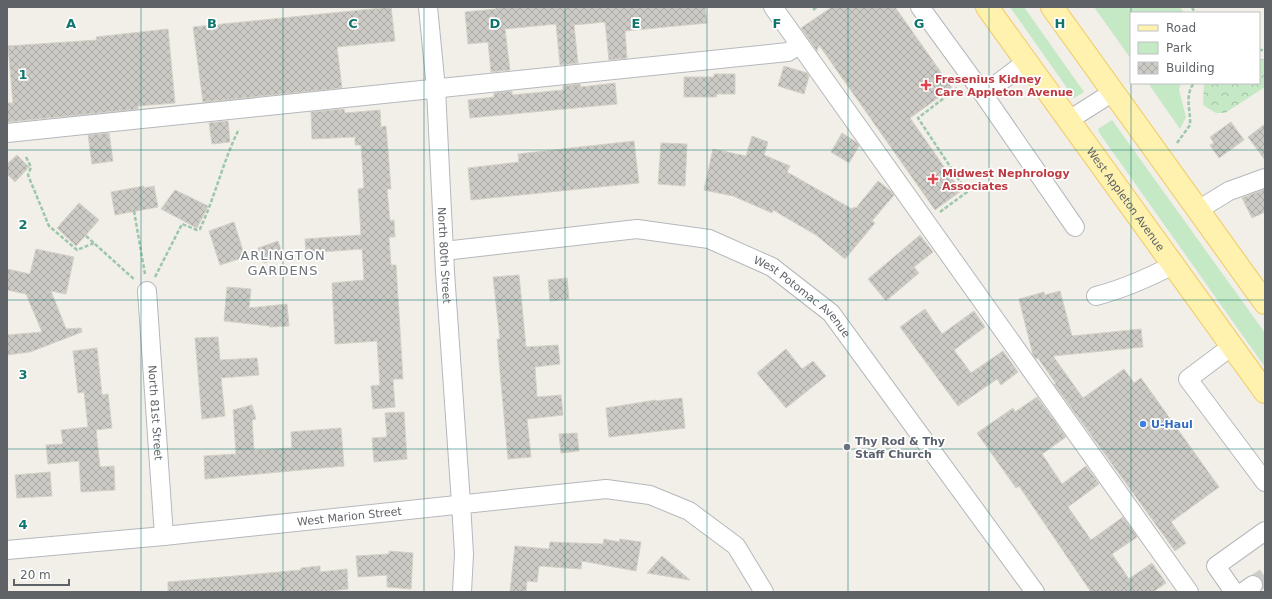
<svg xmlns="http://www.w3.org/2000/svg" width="1272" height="599" viewBox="0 0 1272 599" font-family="'DejaVu Sans',sans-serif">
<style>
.green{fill:#c5e8c5}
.park{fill:url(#park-crowns)}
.building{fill:url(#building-cross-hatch);stroke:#d6d1c6}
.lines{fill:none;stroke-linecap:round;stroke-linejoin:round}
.minor-tunnel{stroke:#ccccc8;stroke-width:18;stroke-dasharray:18 9;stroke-linecap:butt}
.minor-casing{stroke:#b5b8bc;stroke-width:20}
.major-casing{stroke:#f2c960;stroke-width:24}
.path{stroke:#9cc7a9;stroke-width:2.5;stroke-dasharray:4 2;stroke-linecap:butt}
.minor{stroke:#fff;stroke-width:18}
.major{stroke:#fff2af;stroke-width:22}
.grid{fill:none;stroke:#0f766e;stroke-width:1;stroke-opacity:0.55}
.health-dot{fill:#e0444e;stroke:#fff;stroke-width:1.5}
.shop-dot{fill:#3f7fe0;stroke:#fff;stroke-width:1.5}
.worship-dot{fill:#6b7280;stroke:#fff;stroke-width:1.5}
.labels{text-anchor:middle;stroke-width:3.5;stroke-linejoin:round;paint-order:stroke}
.health-label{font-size:11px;font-weight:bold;fill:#be3a42;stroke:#fff;text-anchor:start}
.street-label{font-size:11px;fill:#5f6368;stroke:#fff}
.shop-label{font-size:11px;font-weight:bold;fill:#366cbe;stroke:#fff;text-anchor:start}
.worship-label{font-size:11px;font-weight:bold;fill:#5b616d;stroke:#fff;text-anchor:start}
.quarter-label{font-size:13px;letter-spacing:1px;fill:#70757a;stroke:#fff}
.grid-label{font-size:13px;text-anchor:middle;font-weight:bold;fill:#0f766e;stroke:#fff;stroke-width:3.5;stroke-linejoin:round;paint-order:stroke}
</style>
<defs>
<pattern id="park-crowns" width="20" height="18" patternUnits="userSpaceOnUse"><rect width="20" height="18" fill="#c5e8c5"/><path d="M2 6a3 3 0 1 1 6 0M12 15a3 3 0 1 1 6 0" fill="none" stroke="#a3c0a4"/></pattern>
<pattern id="building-cross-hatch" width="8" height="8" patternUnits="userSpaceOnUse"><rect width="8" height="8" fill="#cccac5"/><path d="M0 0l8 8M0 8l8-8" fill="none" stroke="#a9a8a4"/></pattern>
</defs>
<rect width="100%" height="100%" fill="#f1efe8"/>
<g class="green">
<path d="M1010 7H1024L1084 92 1074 98Z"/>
<path d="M1094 7H1180L1184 13H1131V59Z"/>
<path d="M1148 83H1181L1179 90 1186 117 1180 129Z"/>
<path d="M1112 120 1265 333V367L1100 134 1098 129Z"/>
</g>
<path class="park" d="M1259 59H1264L1265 87 1225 113H1216L1203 105 1204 83H1259Z"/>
<g class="building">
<path d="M391 7 395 41 337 47 342 88 203 102 193 27Z"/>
<path d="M496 7H705L707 23 625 31 627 58 609 60 605 22 574 25 578 63 560 65 556 24 505 29 510 70 491 72 488 42 468 44 465 12 496 9Z"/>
<path d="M832 7H895L952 88 910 118 961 191 935 210 819 45 817 51 801 28Z"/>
<path d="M168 29 175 103 138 106V109L8 122 7 103H13L8 46 97 40 96 37Z"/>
<path d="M784 66 807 73 809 76 804 94 778 86Z"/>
<path d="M714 74H735V94H717L716 97H684V77H714Z"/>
<path d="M615 83 617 104 470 118 468 100 494 97V93L512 91V95L563 90V86L580 84 581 87Z"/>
<path d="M344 109 345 113 380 110 381 127 386 126 391 189H387L390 221 394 220 395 237H389L391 265H396L403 379H393L395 407 373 409 371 386 380 385 377 341 335 344 332 283 364 280 362 249 306 253 305 239 361 235 358 189 364 188 361 145H355V137L312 139 311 112Z"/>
<path d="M228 121 230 142 212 144 209 123Z"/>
<path d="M1231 122 1244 140 1219 158 1210 145 1214 143 1210 137Z"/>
<path d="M1265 124V160L1248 137Z"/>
<path d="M109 133 113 161 92 164 88 135Z"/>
<path d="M842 133 856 142 859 146 849 163 831 152Z"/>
<path d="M752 136 768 142 764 155 790 166 787 172 852 209 854 207 856 208 878 181 892 192 894 195 872 221 875 223 845 259 816 235 773 210 772 213 733 196 704 190 713 149 746 156Z"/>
<path d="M634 141 639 183 471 200 468 168 519 162 518 154Z"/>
<path d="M661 143 687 144 685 186 658 184Z"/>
<path d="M17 155 29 167 15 182 7 174V164Z"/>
<path d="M144 186V188L154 186 158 207 115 215 111 192Z"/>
<path d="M1265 189V212L1252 218 1242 198Z"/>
<path d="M175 190 208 206 197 228 161 209Z"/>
<path d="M79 203 99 220 76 246 57 228Z"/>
<path d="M234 222 245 257 220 265 209 231Z"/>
<path d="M920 235 933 252 914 267 919 273 886 301 868 279Z"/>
<path d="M278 241 283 256 264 263 258 248Z"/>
<path d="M36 249 74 257 66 294 51 291 66 329 81 328 82 332 30 352 7 355V335L42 332 26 294 7 290V269L30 274Z"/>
<path d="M519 275 526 347 558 345 560 364 535 367 537 397 561 395 563 415 527 419 531 457 508 459 497 339H500L493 277Z"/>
<path d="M567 278 569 299 550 301 548 280Z"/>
<path d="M227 287 251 289 249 308 287 304 289 326 270 327V326L224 321Z"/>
<path d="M1060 291 1072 336 1141 329 1143 347 1053 356 1083 398 1124 369 1134 383 1141 378 1219 487 1171 522 1186 543 1175 551 1054 384H1056L1038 358 1036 359 1033 355 1019 299 1044 292 1045 295Z"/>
<path d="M925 309 942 334 974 311 985 327 954 350 971 373 1003 351 1018 372 1001 385 997 379 958 406 900 327Z"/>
<path d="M218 337 220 360 257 358 259 375 221 378 225 416 202 419 195 338Z"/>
<path d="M97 348 102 395 108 394 112 428 96 430 100 467 114 466 115 490 81 492 79 461 48 464 46 445 63 444 61 430 88 427 84 392 78 393 73 351Z"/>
<path d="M786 349 802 369 813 361 826 376 786 408 757 373Z"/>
<path d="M1037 397 1066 437 1042 454 1062 484 1086 466 1099 484 1068 507 1091 540 1123 517 1137 537 1112 554 1129 579 1152 563 1166 583 1153 592H1091L1019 486 1016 488 977 433 1013 408 1015 412Z"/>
<path d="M682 398 685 428 609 437 606 408 656 400V401Z"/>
<path d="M252 405 256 419 252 420 254 450 292 448 291 432 341 428 344 466 205 479 204 456 236 454 233 410Z"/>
<path d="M404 412 407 459 374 462 372 438 387 437 385 413Z"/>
<path d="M577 433 579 451 561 453 559 434Z"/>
<path d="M50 472 52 496 17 498 15 475Z"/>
<path d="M604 539 619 542 620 539 641 542 636 571 582 561 581 569 539 566 537 582 527 581 526 592H510L515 546 549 549 550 542 603 544Z"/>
<path d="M389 551 413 553 411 589 387 587V575L358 577 356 556 389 554Z"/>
<path d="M662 556 690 580 647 573Z"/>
<path d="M320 566V572L347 569 348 589 321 592H168V582L301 570V568Z"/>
</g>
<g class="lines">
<path class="minor-tunnel" d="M1253 585 1265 577"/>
<defs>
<g id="minor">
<path id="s1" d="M428 7 436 89 445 272 461 503 464 554 462 592"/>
<path d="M773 7 1189 592"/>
<path d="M920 7 979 88 1075 227"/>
<path d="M984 94 1026 62"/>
<path d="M1069 120 1113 92"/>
<path d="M7 133 788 52 799 45"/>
<path d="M1198 210 1229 191 1265 178"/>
<path id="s2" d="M444 251 637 229 709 239 772 267 831 313 1035 592"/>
<path id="s3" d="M147 291 164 536"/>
<path d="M1096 296C1123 289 1148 278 1173 265"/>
<path d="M1232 346 1188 379 1265 482"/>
<path id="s4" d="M7 550 164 536 606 489 650 495 689 511 736 546 764 592"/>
<path d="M1234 592 1216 566 1265 531"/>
<path d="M1243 592 1253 585"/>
</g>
<g id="major">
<path id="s5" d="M987 7 1265 392"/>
<path d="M1052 7 1265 303"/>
</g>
</defs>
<use href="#minor" class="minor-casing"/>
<use href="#major" class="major-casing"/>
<g class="path">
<path d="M1192 7 1195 13"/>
<path d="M813 10 817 7"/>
<path d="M1259 50H1265"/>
<path d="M1177 143 1190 125C1191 110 1184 96 1194 83"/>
<path d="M26 157 31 167 28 175 49 226 77 250 94 243"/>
<path d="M134 211 145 274"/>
<path d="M940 212 967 192 918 118 957 88"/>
<path d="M86 236 135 280"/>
<path d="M155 277 182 224 197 230 200 229C215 197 223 161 239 129"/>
</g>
<use href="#minor" class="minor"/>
<use href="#major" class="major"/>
</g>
<path class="grid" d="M141 7V592M283 7V592M424 7V592M565 7V592M707 7V592M848 7V592M989 7V592M1131 7V592M7 150H1265M7 300H1265M7 449H1265"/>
<g class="health-dot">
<path d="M924 79h4v4h4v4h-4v4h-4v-4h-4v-4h4z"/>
<path d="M931 173h4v4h4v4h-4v4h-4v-4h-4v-4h4z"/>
</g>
<circle class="shop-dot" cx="1143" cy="424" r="4"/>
<circle class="worship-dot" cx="847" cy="447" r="4"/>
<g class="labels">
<g class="health-label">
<text x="935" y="83">Fresenius Kidney<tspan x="935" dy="13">Care Appleton Avenue</tspan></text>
<text x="942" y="177">Midwest Nephrology<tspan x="942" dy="13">Associates</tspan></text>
</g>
<g class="street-label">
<text dy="4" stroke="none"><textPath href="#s5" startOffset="237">West Appleton Avenue</textPath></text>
<text dy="4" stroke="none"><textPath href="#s1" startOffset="249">North 80th Street</textPath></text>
<text dy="4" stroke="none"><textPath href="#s2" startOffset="378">West Potomac Avenue</textPath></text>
<text dy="4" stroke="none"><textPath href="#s3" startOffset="122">North 81st Street</textPath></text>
<text dy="4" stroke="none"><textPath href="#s4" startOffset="344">West Marion Street</textPath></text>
</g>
<g class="shop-label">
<text x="1151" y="428">U-Haul</text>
</g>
<g class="worship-label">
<text x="855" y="445">Thy Rod &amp; Thy<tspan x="855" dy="13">Staff Church</tspan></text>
</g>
<g class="quarter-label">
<text x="283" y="260">ARLINGTON<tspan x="283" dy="15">GARDENS</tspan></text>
</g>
</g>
<g class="grid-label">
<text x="71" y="28">A</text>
<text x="212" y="28">B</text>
<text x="353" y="28">C</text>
<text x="495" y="28">D</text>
<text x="636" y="28">E</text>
<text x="777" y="28">F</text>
<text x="919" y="28">G</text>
<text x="1060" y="28">H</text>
<text x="23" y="79">1</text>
<text x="23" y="229">2</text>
<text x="23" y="379">3</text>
<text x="23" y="529">4</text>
</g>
<rect width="1272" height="599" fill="none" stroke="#5f6368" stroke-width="16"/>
<rect x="1130" y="12" width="130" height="72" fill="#ffffff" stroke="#bfc1c3"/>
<rect x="1138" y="25" width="20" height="6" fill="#fff2af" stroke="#bfc1c3"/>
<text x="1166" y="32" font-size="12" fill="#5f6368">Road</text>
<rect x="1138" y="42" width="20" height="12" fill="#c5e8c5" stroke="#bfc1c3"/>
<text x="1166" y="52" font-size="12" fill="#5f6368">Park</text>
<rect x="1138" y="62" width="20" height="12" fill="url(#building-cross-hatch)" stroke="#bfc1c3"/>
<text x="1166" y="72" font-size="12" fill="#5f6368">Building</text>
<path d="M14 579v6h55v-6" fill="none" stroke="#5f6368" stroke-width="2"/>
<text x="20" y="579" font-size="12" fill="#5f6368" stroke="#ffffff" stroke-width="3" paint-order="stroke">20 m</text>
</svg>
